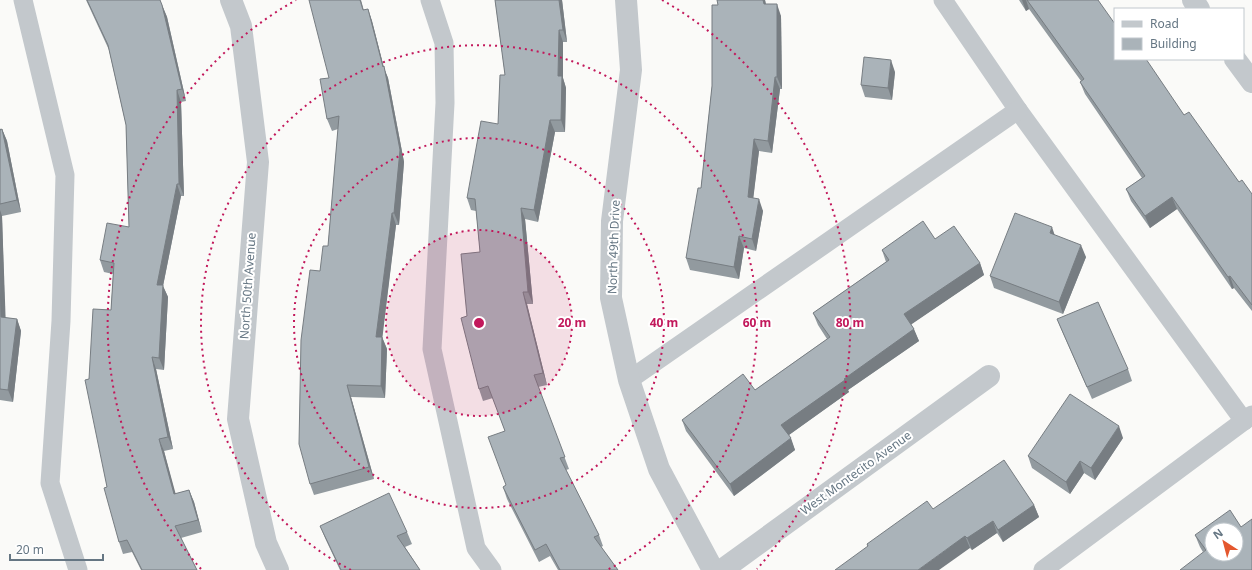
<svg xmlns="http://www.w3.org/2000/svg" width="1252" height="570" viewBox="0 0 1252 570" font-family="'Noto Sans',sans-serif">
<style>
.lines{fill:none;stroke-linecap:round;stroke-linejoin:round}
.service{stroke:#c3c8cc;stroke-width:19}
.minor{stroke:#c3c8cc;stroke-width:22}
.wall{fill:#929a9f}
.shaded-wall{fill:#777d82}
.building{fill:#aab3b9;stroke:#777d82;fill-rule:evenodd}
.ring{fill:none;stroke:#c2185b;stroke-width:2;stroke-dasharray:2 4}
.labels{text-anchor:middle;stroke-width:4;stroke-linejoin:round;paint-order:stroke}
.street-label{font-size:12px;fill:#657683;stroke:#fff}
.centre{fill:#c2185b;stroke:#fff;stroke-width:2}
.ring-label{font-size:12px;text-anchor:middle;font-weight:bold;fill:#c2185b;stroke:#fff;stroke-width:4;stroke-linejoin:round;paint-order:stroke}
</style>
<rect width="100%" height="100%" fill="#fafaf8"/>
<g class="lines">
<g class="service">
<path d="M23 0 65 175 61 321 50 483 78 570"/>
<path d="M430 0 444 43 445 103 432 349 476 548 492 570"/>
<path d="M943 0 1018 110 1244 421"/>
<path d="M629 380 1018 110"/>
<path d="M1043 570 1252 415"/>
</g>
<g class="minor">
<path d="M231 0 241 26 258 162 238 419 266 543 278 570"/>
<path d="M626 0 631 70 612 221 611 298 629 380 659 469 713 570"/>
<path d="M1193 0 1199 9"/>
<path d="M1235 59 1252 82"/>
<path d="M722 570 989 376"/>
</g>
</g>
<g class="wall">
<path d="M86 0H160L167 17 186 101 181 102 184 196H181L163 286 168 297 164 370 156 369 173 449 164 451 175 494 189 490 194 502 202 532 181 538 197 570H141L132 552 123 554 119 542 107 487 89 379 111 310 113 274 104 272 100 260 129 227 126 125 109 50Z"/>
<path d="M495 0H562L567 42H563V78L566 88 565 132H555L538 222 525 219 533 304H527L547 385 538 387 569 469 566 470 599 535 603 546 601 547 618 570H558L550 556 539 562 507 499 503 487 506 485 505 431 493 398 483 401 479 389 467 316 480 252 476 211 471 210 467 198 498 124 505 75Z"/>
<path d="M717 0H765L766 4 781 16 782 89H780L772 153 759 151 753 198 763 211 756 251 744 248 739 279 690 270 686 258 701 188 712 86 718 5Z"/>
<path d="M1019 0H1098L1115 59 1184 115 1239 182 1252 194V311L1234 288 1232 289 1177 209 1150 228 1131 201 1126 189 1142 178 1085 94 1080 82 1081 81 1029 9 1026 11Z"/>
<path d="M368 9 372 21 384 68 388 78 404 162 399 225H396L382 337 387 349 385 398 351 397 374 479 314 495 310 484 320 271 328 246 338 129 332 131 327 119 329 78 364 10Z"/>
<path d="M895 72 892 100 865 97 861 85Z"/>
<path d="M0 128 1 130 2 129 7 141 21 212 2 216 5 318 17 319 21 331 13 402 0 400Z"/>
<path d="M1054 235 1086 257 1063 314 994 288 990 276Z"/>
<path d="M935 239 980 263 984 275 911 324 919 341 848 390 849 392 789 435 795 450 734 496 686 431 682 420 755 390 827 339 818 325 813 313 886 262 882 250Z"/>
<path d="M1057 319 1128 369 1132 381 1092 399 1062 331Z"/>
<path d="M1123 438 1095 480 1084 473 1070 494 1032 468 1028 456Z"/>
<path d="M1034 505 1039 517 1003 542 997 533 972 550 970 548 867 546V544L933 509Z"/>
<path d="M320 526 407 532 412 544 405 547 420 570H340L325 538Z"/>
<path d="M1241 527 1203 552 1200 547 1195 535Z"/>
</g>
<g class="shaded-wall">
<path d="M360 0H361L367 22 363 10Z"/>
<path d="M559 0H562L567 42 563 30Z"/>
<path d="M763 0H765L768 16 764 4Z"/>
<path d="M1022 0H1026L1029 9 1026 11Z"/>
<path d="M777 4 781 16 782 89 777 77Z"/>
<path d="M162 5 167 17 186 101 182 89Z"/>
<path d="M368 9 372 21 384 68 388 78 404 162 399 225 394 213 383 67Z"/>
<path d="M559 30 563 42V78L566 88 565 132 561 120 558 76Z"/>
<path d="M891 60 895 72 892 100 888 88Z"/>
<path d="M775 77 780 89 772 153 768 141Z"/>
<path d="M177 90 181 102 184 196 179 184Z"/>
<path d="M550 120 555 132 538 222 534 210Z"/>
<path d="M2 129 7 141 21 212 17 200Z"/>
<path d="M754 139 759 151 752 209 748 197Z"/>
<path d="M177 184 181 196 163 286 168 297 164 370 159 358 157 285Z"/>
<path d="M1172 197 1177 209 1150 228 1145 216Z"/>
<path d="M759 199 763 211 756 251 752 239Z"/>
<path d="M521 208 525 219 533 304 528 292Z"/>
<path d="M0 210 2 216 6 329 1 317 0 278Z"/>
<path d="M392 213 396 225 381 349 376 337Z"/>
<path d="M1052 227 1056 239 1050 233Z"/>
<path d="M739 236 744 248 739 279 734 267Z"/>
<path d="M1081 245 1086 257 1063 314 1059 302Z"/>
<path d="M980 263 984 275 909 326 904 314Z"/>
<path d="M1230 276 1234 288 1232 289 1228 277Z"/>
<path d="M523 292 527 304 547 385 543 373Z"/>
<path d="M17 319 21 331 13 402 8 390Z"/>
<path d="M914 329 919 341 848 390 849 392 786 437 781 425 844 379Z"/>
<path d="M382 337 387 349 385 398 381 386Z"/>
<path d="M152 357 156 369 173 449 168 437Z"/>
<path d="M347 385 351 397 374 479 369 467Z"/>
<path d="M1119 426 1123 438 1095 480 1091 468Z"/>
<path d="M791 438 795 450 734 496 730 484Z"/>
<path d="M159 439 164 451 179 506 174 494Z"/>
<path d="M1080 461 1084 473 1070 494 1066 482Z"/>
<path d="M189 490 194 502 202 532 198 520Z"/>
<path d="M1034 505 1039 517 1003 542 998 530Z"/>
<path d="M993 521 997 533 972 550 967 538Z"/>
<path d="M965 536 970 548 939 570H918Z"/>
</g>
<g class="building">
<path d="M87 0H160L162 5 182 89 177 90 179 184H177L157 285H163L159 358 152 357 168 437 159 439 174 494 189 490 198 520 175 526 197 570H142L127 540 119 542 104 488 107 487 85 380 89 379 93 309 111 310 114 263 100 260 107 223 129 227 126 125 108 45Z"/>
<path d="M309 0H360L363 10 368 9 383 67 384 66 400 150 394 213H392L376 337H382L381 386 347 385 369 467 310 484 299 444 301 340 310 270 320 271 323 246H328L339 116 327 119 320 79 329 78Z"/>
<path d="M495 0H559L563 30H559L558 76H562L561 120H550L534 210 521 208 528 292H523L543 373 534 375 565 457 560 458 599 535 594 537 618 570H560L546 544 535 550 503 487 506 485 488 437 505 431 488 386 479 389 461 318 467 316 461 254 480 252 475 199 467 198 481 121 498 124 500 75H505Z"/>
<path d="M717 0H763L764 4H777V77H775L768 141 754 139 748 197 759 199 752 239 739 236 734 267 686 258 698 188H701L712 86V5H718Z"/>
<path d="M1027 0H1098L1115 24V59H1146L1184 115 1189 112 1239 182 1242 180 1252 194V305L1230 276 1228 277 1172 197 1145 216 1126 189 1145 176 1080 82 1084 79Z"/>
<path d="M864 57 891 60 888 88 861 85Z"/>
<path d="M0 129V130L2 129 17 200 0 204Z"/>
<path d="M1015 213 1052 227 1050 233 1081 245 1059 302 990 276Z"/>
<path d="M923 221 935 239 954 226 980 263 904 314 914 329 844 379 845 380 781 425 791 438 730 484 682 420 743 374 755 390 830 337 813 313 889 260 882 250Z"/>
<path d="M0 278 1 317 17 319 8 390 0 389Z"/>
<path d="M1098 302 1128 369 1087 387 1057 319Z"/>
<path d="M1070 394 1119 426 1091 468 1080 461 1066 482 1028 456Z"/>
<path d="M1004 460 1034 505 998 530 993 521 967 538 965 536 918 570H835L868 546 867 544 927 501 933 509Z"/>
<path d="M389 493 407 532 397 536 420 570H341L320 526Z"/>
<path d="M1230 510 1241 527 1252 519V570H1180L1206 550 1195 535ZM1212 530H1236V554H1212Z"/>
</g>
<circle cx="479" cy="323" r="93" fill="#c2185b" fill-opacity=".12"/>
<g class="ring">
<circle cx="479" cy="323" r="93"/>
<circle cx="479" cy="323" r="185"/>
<path d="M351 570A278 278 0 1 1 607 570"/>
<path d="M201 569A371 371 0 0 1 296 0M662 0A371 371 0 0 1 757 569"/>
</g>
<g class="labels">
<g class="street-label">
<text transform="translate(614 247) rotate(-88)" y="4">North 49th Drive</text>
<text transform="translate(248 286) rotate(-86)" y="4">North 50th Avenue</text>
<text transform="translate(856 473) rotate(-36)" y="4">West Montecito Avenue</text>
</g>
</g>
<circle cx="479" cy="323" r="6" class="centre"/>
<g class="ring-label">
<text x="572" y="327">20 m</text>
<text x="664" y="327">40 m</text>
<text x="757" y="327">60 m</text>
<text x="850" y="327">80 m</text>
</g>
<rect x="1114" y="8" width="130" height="52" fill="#ffffff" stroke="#c1c8cd"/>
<rect x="1122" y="21" width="20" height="6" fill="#c3c8cc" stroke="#c1c8cd"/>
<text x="1150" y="28" font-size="12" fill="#657683">Road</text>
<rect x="1122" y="38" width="20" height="12" fill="#aab3b9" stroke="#c1c8cd"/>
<text x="1150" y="48" font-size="12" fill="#657683">Building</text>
<g transform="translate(1224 542) rotate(324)"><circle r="19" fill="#ffffff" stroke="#c1c8cd"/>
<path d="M0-3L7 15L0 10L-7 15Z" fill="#e4572e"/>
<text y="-6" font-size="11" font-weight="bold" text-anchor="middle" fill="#657683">N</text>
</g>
<path d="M10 554v6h93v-6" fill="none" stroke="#657683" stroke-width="2"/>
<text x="16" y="554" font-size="12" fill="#657683" stroke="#ffffff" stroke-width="3" paint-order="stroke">20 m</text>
</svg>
